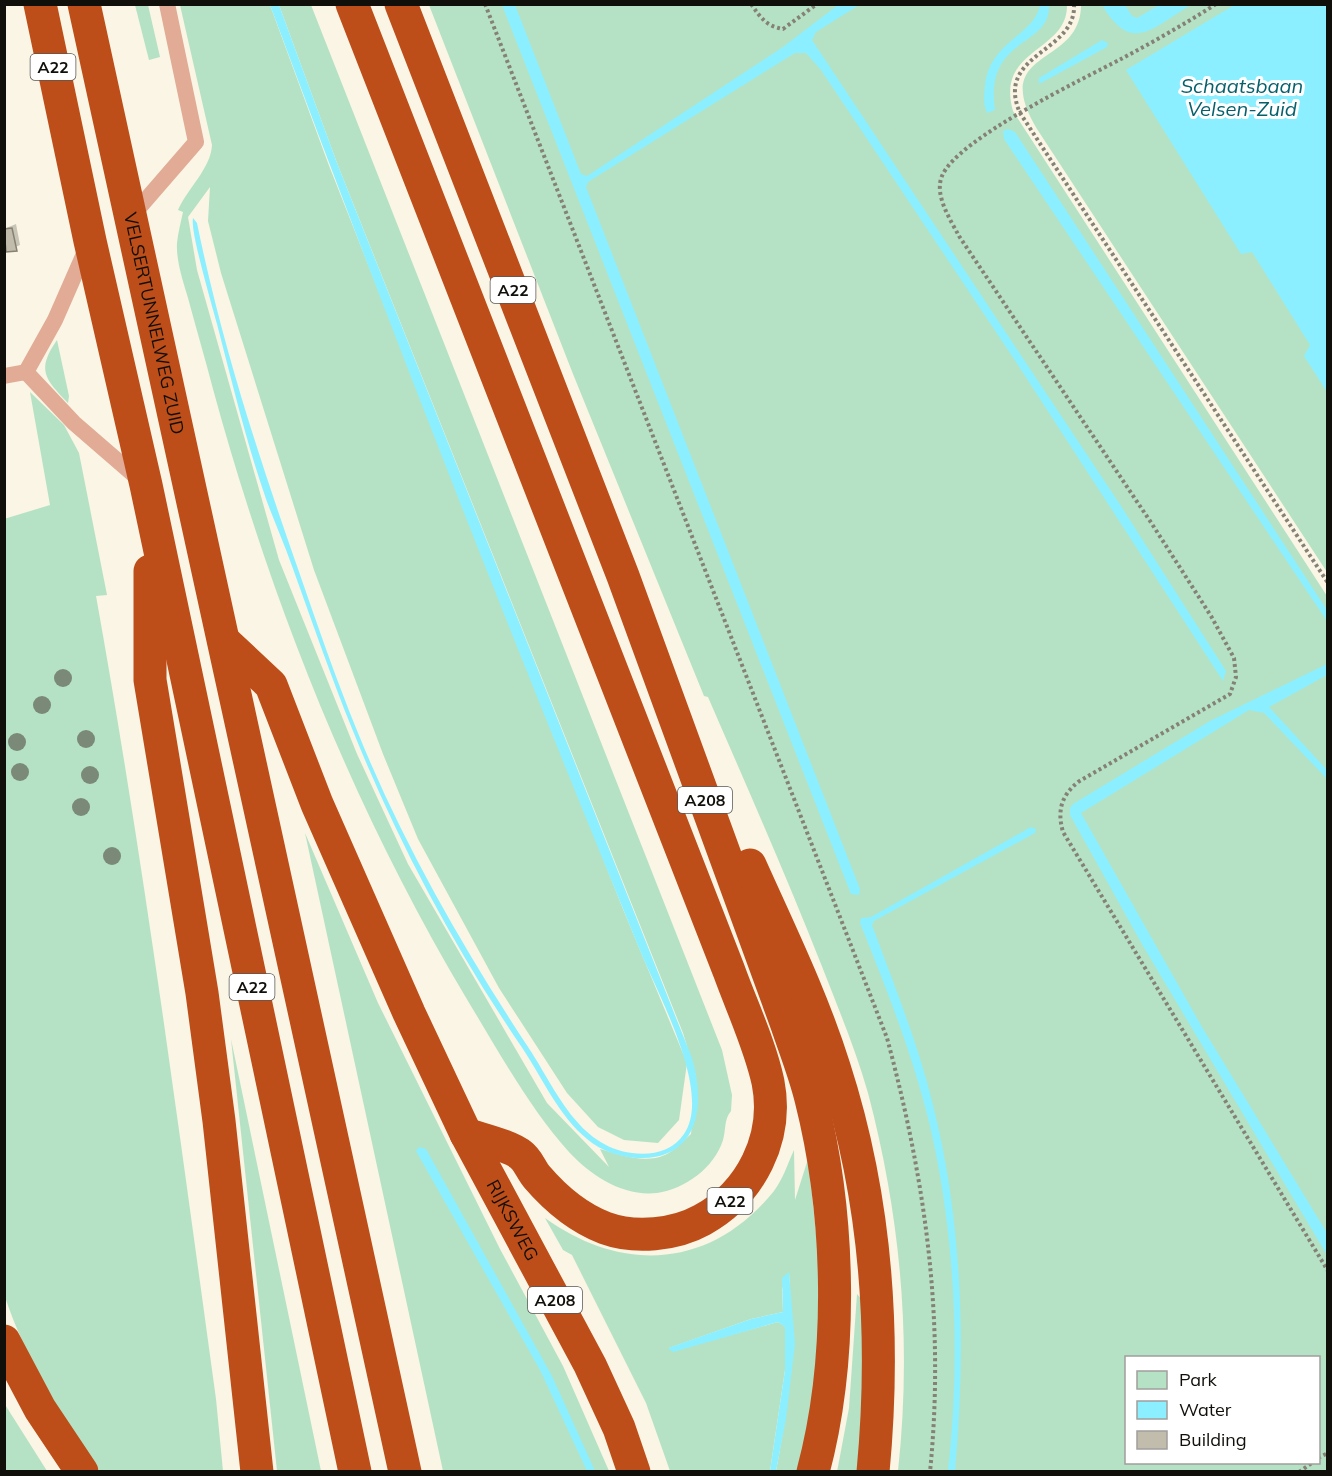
<svg xmlns="http://www.w3.org/2000/svg" width="1332" height="1476" viewBox="0 0 1332 1476" font-family="Mulish,sans-serif">
<style>
.green{fill:#b5e2c4;fill-rule:evenodd}
.water{fill:#8befff}
.shadow{fill:#0003}
.building{fill:#c1bcac;stroke:#868172;stroke-width:1.5}
.lines{fill:none;stroke-linecap:round;stroke-linejoin:round}
.path{stroke:#858176;stroke-width:4;stroke-dasharray:3 3;stroke-linecap:butt}
.service{stroke:#e1ab96;stroke-width:16}
.motorway{stroke:#be4e19;stroke-width:33}
.tree{fill:#7a8978}
.labels{text-anchor:middle;stroke-width:6;stroke-linejoin:round;paint-order:stroke}
.shield{fill:#fff;stroke:#585754;stroke-width:1.5}
.shield-label{font-size:16px;font-weight:bold;fill:#110f0a}
.street-label{font-size:18px;fill:#110f0a;stroke:#fff}
.water-label{font-size:20px;font-style:italic;fill:#06606c;stroke:#fff}
</style>
<rect width="100%" height="100%" fill="#faf5e4"/>
<g class="green">
<path d="M135 5H148L160 57 149 60Z"/>
<path d="M180 5H270L328 163 469 520 623 909 687 1063 679 1120 658 1143 624 1140 598 1127 567 1093 499 988 418 839 383 754 314 570 221 273 208 221 210 187 188 217 197 270 279 560 357 754 408 864 547 1103 609 1167 600 1149C620 1155 645 1164 665 1155 674 1151 683 1141 691 1134L696 1076 683 1033 337 163 279 5H311L722 1050 732 1095 731 1111C724 1119 726 1130 723 1140 714 1168 685 1189 657 1193 624 1197 591 1176 569 1152 529 1108 496 1047 465 996 352 806 271 601 213 389 205 358 196 328 188 298 183 281 176 261 177 243 178 232 181 222 183 212L178 210C188 188 211 168 212 145Z"/>
<path d="M429 5H1067C1068 52 995 48 1013 111L1327 596V1471H898C912 1343 901 1218 868 1093 856 1051 839 1010 823 969 787 877 747 787 708 697L704 696 573 374ZM1126 1358H1318V1462H1126Z"/>
<path d="M1081 5H1327V572L1037 129C988 47 1081 68 1081 5Z"/>
<path d="M57 340 69 396 68 403C45 379 36 370 57 340Z"/>
<path d="M30 392 64 425 79 453 107 595 96 596C144 863 179 1130 216 1399L223 1471H100C61 1419 26 1359 5 1297L4 519 50 505Z"/>
<path d="M305 833 378 1003 500 1249 563 1366 609 1471H443Z"/>
<path d="M231 1039 321 1471H277Z"/>
<path d="M794 1150 795 1200 808 1159C817 1236 828 1333 814 1410 810 1430 803 1451 798 1471H776C789 1407 794 1338 789 1273L782 1289 783 1312 751 1319 669 1348 673 1351 778 1322 786 1327 785 1370 770 1471H670L646 1403 572 1255 563 1250 545 1218C623 1274 711 1269 774 1191 783 1179 788 1163 794 1150Z"/>
<path d="M857 1294 869 1308 861 1471 837 1472 849 1408Z"/>
<path d="M4 1403 47 1471H5Z"/>
</g>
<g class="water">
<path d="M1236 4 1327 5V392L1304 356 1310 345 1252 252 1241 254 1126 70Z"/>
<path d="M270 5H279L337 163 692 1058C706 1105 699 1161 637 1158 620 1157 601 1151 587 1139 558 1115 542 1077 521 1046 454 948 397 840 353 731 331 677 312 621 292 566 284 543 274 521 266 499 246 441 232 382 217 324 212 305 190 231 193 218L197 223C221 341 258 455 298 569 317 624 336 679 358 733 403 844 464 950 530 1050 556 1090 578 1146 632 1153 651 1156 673 1151 684 1134 713 1092 656 991 639 948 511 636 387 321 270 5Z"/>
<path d="M502 5H515L581 174 587 176 783 47 838 5H859L816 32 812 40 1121 506 1226 671 1223 681 1014 359 821 70 806 53H795L588 182 586 187 860 889 859 895 851 894Z"/>
<path d="M1040 5H1049C1051 48 984 36 995 110L987 113C983 104 984 94 985 85 990 41 1035 35 1040 5Z"/>
<path d="M1102 5H1125L1132 16 1137 18 1159 5H1191C1152 28 1132 55 1102 5Z"/>
<path d="M1102 40 1108 43 1107 47 1039 84V78Z"/>
<path d="M1008 129 1015 132 1327 610V621L1004 139 1003 131Z"/>
<path d="M1327 664V675L1269 707 1327 770V779L1264 713 1249 710 1081 813 1202 1027 1327 1233V1255L1143 946 1070 815V808L1073 804 1210 721Z"/>
<path d="M1031 827 1036 829 1035 833 874 921 872 925C894 985 918 1043 933 1105 963 1224 966 1350 955 1471H948C960 1364 956 1250 934 1144 918 1068 889 995 860 923L861 918 871 917Z"/>
<path d="M419 1147 426 1149 552 1376 595 1471H587L540 1370 416 1151Z"/>
<path d="M789 1272 795 1344 786 1419 776 1471H770L785 1370V1327L778 1322 673 1352 668 1348 751 1319 783 1312 782 1278Z"/>
</g>
<path class="shadow" d="M16 224 20 245 7 251 4 229Z"/>
<path class="building" d="M12 228 17 251 6 252 4 229Z"/>
<g class="lines">
<g class="path">
<path d="M485 4 887 1038C926 1183 945 1321 930 1472"/>
<path d="M751 4C761 18 766 26 783 29L817 4"/>
<path d="M1074 4C1077 53 994 53 1020 113L1328 583"/>
<path d="M1216 4C1185 24 1153 42 1121 59 1083 79 957 139 942 176 934 195 950 219 959 236L1152 524 1211 616 1234 658 1236 677 1230 694 1078 782C1061 796 1057 811 1063 832L1328 1271"/>
<path d="M1318 1458 1328 1453"/>
<path d="M1299 1472 1313 1462"/>
</g>
<g class="service">
<path d="M131 217 196 142 167 4"/>
<path d="M87 247 55 320 26 372 74 423 141 481"/>
<path d="M4 376 26 372"/>
</g>
<g class="motorway">
<path d="M40 4 90 241 146 485 355 1472"/>
<path id="s1" d="M84 4 405 1472"/>
<path d="M352 4 729 971C742 1007 760 1045 768 1082 779 1138 751 1193 702 1220 675 1235 635 1239 605 1228 579 1218 555 1198 537 1177 531 1170 528 1160 521 1155 511 1146 480 1139 466 1134"/>
<path d="M401 4 623 576 787 1025C795 1049 805 1074 811 1099 840 1214 844 1356 813 1472"/>
<path d="M150 571V680L202 993 219 1121 257 1472"/>
<path id="s2" d="M224 641 271 685 317 804 409 1013 466 1134 590 1365 619 1428 634 1472"/>
<path d="M750 865C780 932 812 997 834 1067 876 1197 886 1335 873 1472"/>
<path d="M4 1341 40 1409 82 1472"/>
</g>
</g>
<g class="tree">
<circle cx="63" cy="678" r="9"/>
<circle cx="42" cy="705" r="9"/>
<circle cx="86" cy="739" r="9"/>
<circle cx="17" cy="742" r="9"/>
<circle cx="20" cy="772" r="9"/>
<circle cx="90" cy="775" r="9"/>
<circle cx="81" cy="807" r="9"/>
<circle cx="112" cy="856" r="9"/>
</g>
<g class="labels">
<g class="shield">
<rect x="30.5" y="54" width="45" height="26" rx="4.5"/>
<rect x="490.5" y="277" width="45" height="26" rx="4.5"/>
<rect x="678" y="787" width="54" height="26" rx="4.5"/>
<rect x="229.5" y="974" width="45" height="26" rx="4.5"/>
<rect x="707.5" y="1188" width="45" height="26" rx="4.5"/>
<rect x="528" y="1287" width="54" height="26" rx="4.5"/>
</g>
<g class="shield-label">
<text x="53" y="73">A22</text>
<text x="513" y="296">A22</text>
<text x="705" y="806">A208</text>
<text x="252" y="993">A22</text>
<text x="730" y="1207">A22</text>
<text x="555" y="1306">A208</text>
</g>
<g class="street-label">
<text dy="6" stroke="none"><textPath href="#s1" startOffset="327">VELSERTUNNELWEG ZUID</textPath></text>
<text dy="6" stroke="none"><textPath href="#s2" startOffset="652">RIJKSWEG</textPath></text>
</g>
<g class="water-label">
<text x="1242" y="93">Schaatsbaan<tspan x="1242" dy="23">Velsen-Zuid</tspan></text>
</g>
</g>
<rect width="1332" height="1476" fill="none" stroke="#110f0a" stroke-width="12"/>
<rect x="1125" y="1356" width="195" height="108" fill="#ffffff" stroke="#a09f9d" stroke-width="1.5"/>
<rect x="1137" y="1371" width="30" height="18" fill="#b5e2c4" stroke="#a09f9d" stroke-width="1.5"/>
<text x="1179" y="1386" font-size="18" fill="#110f0a">Park</text>
<rect x="1137" y="1401" width="30" height="18" fill="#8befff" stroke="#a09f9d" stroke-width="1.5"/>
<text x="1179" y="1416" font-size="18" fill="#110f0a">Water</text>
<rect x="1137" y="1431" width="30" height="18" fill="#c1bcac" stroke="#a09f9d" stroke-width="1.5"/>
<text x="1179" y="1446" font-size="18" fill="#110f0a">Building</text>
</svg>
